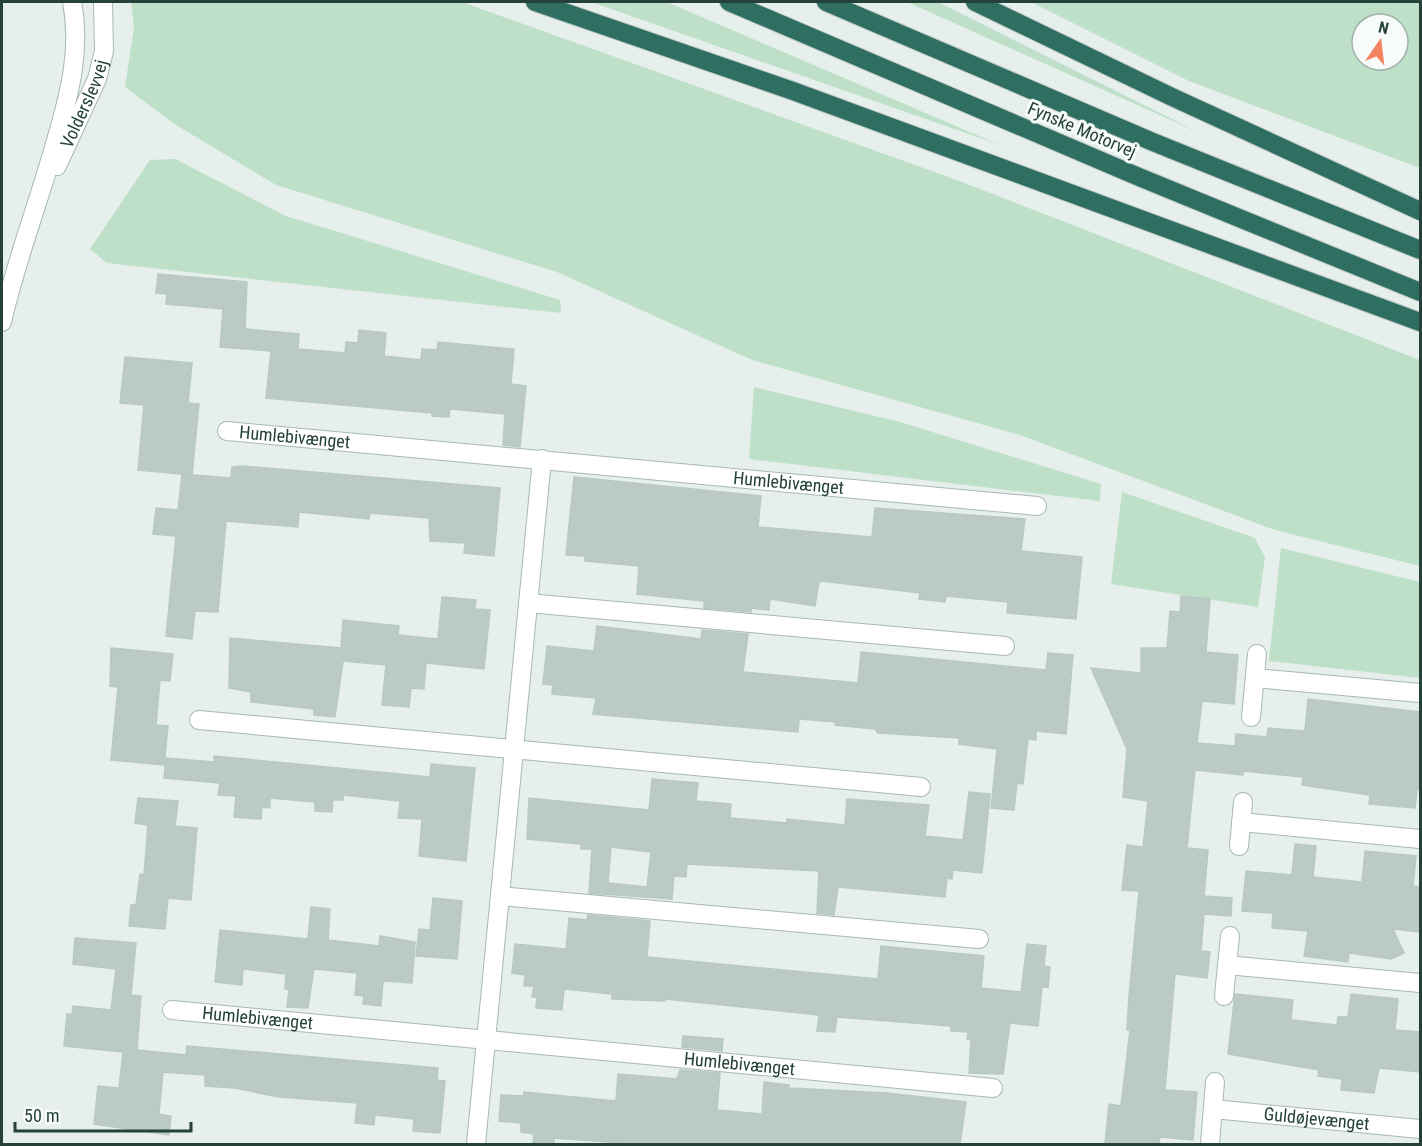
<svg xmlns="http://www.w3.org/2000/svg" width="1422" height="1146" viewBox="0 0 1422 1146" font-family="'Roboto Condensed',sans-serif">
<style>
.green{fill:#bfe0c8;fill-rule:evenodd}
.building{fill:#bbcac4;stroke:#b8c9c2;stroke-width:1.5;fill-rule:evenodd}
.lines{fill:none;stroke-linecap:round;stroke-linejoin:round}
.minor-casing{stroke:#a8b8b2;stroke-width:20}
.tertiary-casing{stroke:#a8b8b2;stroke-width:20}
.motorway-casing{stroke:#c2cac8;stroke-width:20}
.minor{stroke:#fff;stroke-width:18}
.tertiary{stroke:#fff;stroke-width:18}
.motorway{stroke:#2f6f62;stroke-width:18}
.labels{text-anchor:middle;stroke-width:6;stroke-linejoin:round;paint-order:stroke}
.street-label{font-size:18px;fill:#24423a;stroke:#f7fbf9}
</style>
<rect width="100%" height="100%" fill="#e6efeb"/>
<g class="green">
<path d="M131 2H462L957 180 1420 360V566L1275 530 1020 435 752 360 557 272 276 185 176 125 125 87 134 27Z"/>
<path d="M591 2H667L1000 145Z"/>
<path d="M907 2H938L1202 134Z"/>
<path d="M1031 2H1420V168L1189 81ZM1362 24H1398V60H1362Z"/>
<path d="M175 159 286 216 560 300 561 313 107 263 90 249 150 160Z"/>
<path d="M754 387 900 422 1101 484 1100 501 749 459Z"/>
<path d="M1122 492 1255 538 1265 557 1258 607 1111 584Z"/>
<path d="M1281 548 1420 582V678L1269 661Z"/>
</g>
<g class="building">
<path d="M158 274 247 282 245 329 299 334 298 349 345 353 346 342 358 343 359 330 386 333 384 356 421 360 422 349 437 350 438 342 514 349 511 384 526 386 520 447 503 445 505 414 450 409 449 417 432 416V413L266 398 271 351 220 347 223 309 166 304 167 294 156 293Z"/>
<path d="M125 357 192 363 188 403 199 404 192 475 138 470 144 405 120 403Z"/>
<path d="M242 466 500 488 494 556 464 553 465 543 430 541 429 518 370 513 369 519 299 512 298 527 226 521 218 612 195 611 192 639 166 636 176 536 153 534 156 508 178 510 182 474 231 478 232 467Z"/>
<path d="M574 477 761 496 758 527 872 537 875 508 1025 519 1021 551 1082 557 1076 619 1007 613 1008 602 946 596 945 602 919 599 920 593 822 581 819 582 815 606 770 599 769 610 751 608V612L704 608V601L637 594 639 566 585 561V556L566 555Z"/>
<path d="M1181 596 1210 599 1206 652 1238 655 1234 704 1202 701 1197 743 1235 746 1236 734 1267 737 1268 728 1305 731 1308 699 1420 712V790H1417L1415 808 1369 804 1370 795 1302 785 1303 777 1243 771V775L1195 770 1187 848 1208 850 1204 896 1232 898 1231 916 1204 914 1201 951 1210 952 1207 978 1175 974 1165 1090 1197 1092 1193 1140 1160 1137 1159 1144H1105L1109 1104 1121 1106 1130 1030H1127L1129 996 1139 891 1122 890 1127 845 1143 847 1148 801 1123 797 1127 749 1091 668 1141 673V648H1167L1170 611 1180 612Z"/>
<path d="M442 597 476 600 475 609 490 610 484 669 426 663 424 689 411 688 409 707 382 705 386 665 343 661 335 717 314 715V709L251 702V692L229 688 230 638 341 648 343 620 399 626 398 635 438 639Z"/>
<path d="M597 626 701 639 702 630 748 634 743 672 858 683 861 652 1046 670 1048 653 1073 655 1066 734 1036 731V740L1028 739 1023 784 1017 783 1014 810 991 808 997 749 959 744V738L878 733 875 729 835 725 836 722 799 719 798 732 593 714 596 698 552 694 553 685 543 684 547 646 594 651Z"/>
<path d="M111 648 173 654 170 681 160 680 156 725 168 726 164 765 111 760 118 687 110 686Z"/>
<path d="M214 756 430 777 431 764 475 768 466 861 419 856 422 819 398 818 400 801 343 795V800H333L332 812 315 811V802L270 798V808L262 807 261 819 234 817 236 796 218 795 220 783 164 778 166 758 214 762Z"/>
<path d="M652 779 698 783 696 801 731 804 730 818 787 823V819L845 825 847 799 929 805 925 836 963 840 969 792 990 794 982 873 953 870 952 879 947 878 945 897 838 887 834 915 817 913 819 871 687 864 686 877 674 876 672 899 589 893 592 849H581V844L527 839 529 798 649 810ZM611 847 651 852 647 887 608 883Z"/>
<path d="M138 798 178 801 175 826 197 828 191 900 168 898 165 929 129 926 131 905H136L140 874 144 875 148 825 135 823Z"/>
<path d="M1295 844 1316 846 1313 877 1362 882 1365 851 1416 856 1413 886 1420 887V932L1393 929 1404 953 1391 959 1349 953 1348 962 1304 956 1308 931 1272 928 1273 913 1242 911 1246 871 1292 875Z"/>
<path d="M433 898 462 901 457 959 416 956 419 929 430 930Z"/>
<path d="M311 907 330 909 328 940 379 946 380 936 415 942 412 983 383 981 381 1006 363 1004 364 996 355 995 357 973 314 969 308 1008 287 1007 289 989H285L286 974 243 969 242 985 215 982 220 930 308 939Z"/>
<path d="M588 915 650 921 647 957 878 979 881 946 984 956 981 988 1021 992 1027 944 1046 946 1044 966 1050 967 1048 987H1042L1038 1026 1010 1023 1003 1074 969 1073 971 1040 967 1039 968 1032 951 1031V1026L837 1017 835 1032 817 1031 819 1015 665 999V1001L612 999V994L564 989 562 1010 536 1008 537 997H532L534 986H524L525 975 512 973 515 944 566 949 569 918 587 920Z"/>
<path d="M75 938 136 943 131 995 141 996 137 1050 186 1055 187 1046 438 1068 437 1080 445 1081 440 1133 413 1131 414 1119 375 1115 374 1125 355 1123 357 1103 279 1097 235 1088 205 1086V1075L163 1072 159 1114 171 1116 169 1135 94 1124 98 1086 119 1088 123 1052 64 1046 67 1014 72 1015 73 1006 111 1010 116 969 73 964Z"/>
<path d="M1235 994 1293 1000 1291 1020 1337 1025 1338 1017H1348L1351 994 1398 999 1395 1030 1420 1032V1072L1379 1068 1374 1093 1341 1090 1342 1079 1318 1076 1319 1070 1228 1054Z"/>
<path d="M683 1036 723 1039 722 1051 682 1047Z"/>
<path d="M680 1070 720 1073 717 1110 762 1114 764 1082 789 1085V1088L887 1093 966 1102 960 1144H634L554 1138V1144H533L534 1134 521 1132V1123L499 1121 501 1095 524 1096V1092L616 1101 618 1074 677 1079Z"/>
</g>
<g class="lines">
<defs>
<g id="minor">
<path id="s1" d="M227 431 1037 506"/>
<path d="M528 603 1005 646"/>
<path d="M1255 678 1420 693"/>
<path d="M1251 717 1257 654"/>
<path d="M199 720 921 787"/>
<path d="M1241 822 1420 839"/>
<path d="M1239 846 1243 802"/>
<path d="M500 896 979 939"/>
<path d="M1227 965 1420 983"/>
<path d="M1224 996 1230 936"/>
<path id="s2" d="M172 1010 993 1088"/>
<path id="s3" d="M1213 1109 1420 1129"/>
<path d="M476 1144 542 459"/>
<path d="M1210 1144 1215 1082"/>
</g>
<g id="tertiary">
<path id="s4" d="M57 166 97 79 104 51 103 2"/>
<path d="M2 322C16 260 40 199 57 137 70 92 81 49 72 2"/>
</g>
<g id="motorway">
<path d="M535 2 793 91 1420 322"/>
<path d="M729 2 1139 177 1420 292"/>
<path d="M826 2 1153 142 1420 250"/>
<path d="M975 2 1172 97 1420 211"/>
</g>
</defs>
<use href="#minor" class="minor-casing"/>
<use href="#tertiary" class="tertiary-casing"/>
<use href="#motorway" class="motorway-casing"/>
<use href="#minor" class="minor"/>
<use href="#tertiary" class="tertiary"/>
<use href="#motorway" class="motorway"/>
</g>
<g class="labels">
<g class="street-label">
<text dy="6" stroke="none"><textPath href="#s4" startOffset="68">Volderslevvej</textPath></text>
<text transform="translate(1082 130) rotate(23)" y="6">Fynske Motorvej</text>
<text dy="6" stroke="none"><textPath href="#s1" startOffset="68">Humlebivænget</textPath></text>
<text dy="6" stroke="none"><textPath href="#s1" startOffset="564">Humlebivænget</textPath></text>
<text dy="6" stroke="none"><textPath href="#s2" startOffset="86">Humlebivænget</textPath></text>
<text dy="6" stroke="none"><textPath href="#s2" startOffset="570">Humlebivænget</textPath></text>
<text dy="6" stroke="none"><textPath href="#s3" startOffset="104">Guldøjevænget</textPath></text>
</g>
</g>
<rect width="1422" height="1146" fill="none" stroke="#24423a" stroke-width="6"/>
<g transform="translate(1380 42) rotate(14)"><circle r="28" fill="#f7fbf9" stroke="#a3b1ad" stroke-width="1.5"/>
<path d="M0-4.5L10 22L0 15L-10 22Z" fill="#f4845f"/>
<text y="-9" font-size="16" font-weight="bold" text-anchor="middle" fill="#24423a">N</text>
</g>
<path d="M15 1122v9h176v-9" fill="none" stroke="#24423a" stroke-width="3"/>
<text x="24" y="1122" font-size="18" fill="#24423a" stroke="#f7fbf9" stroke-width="4.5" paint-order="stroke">50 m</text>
</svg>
